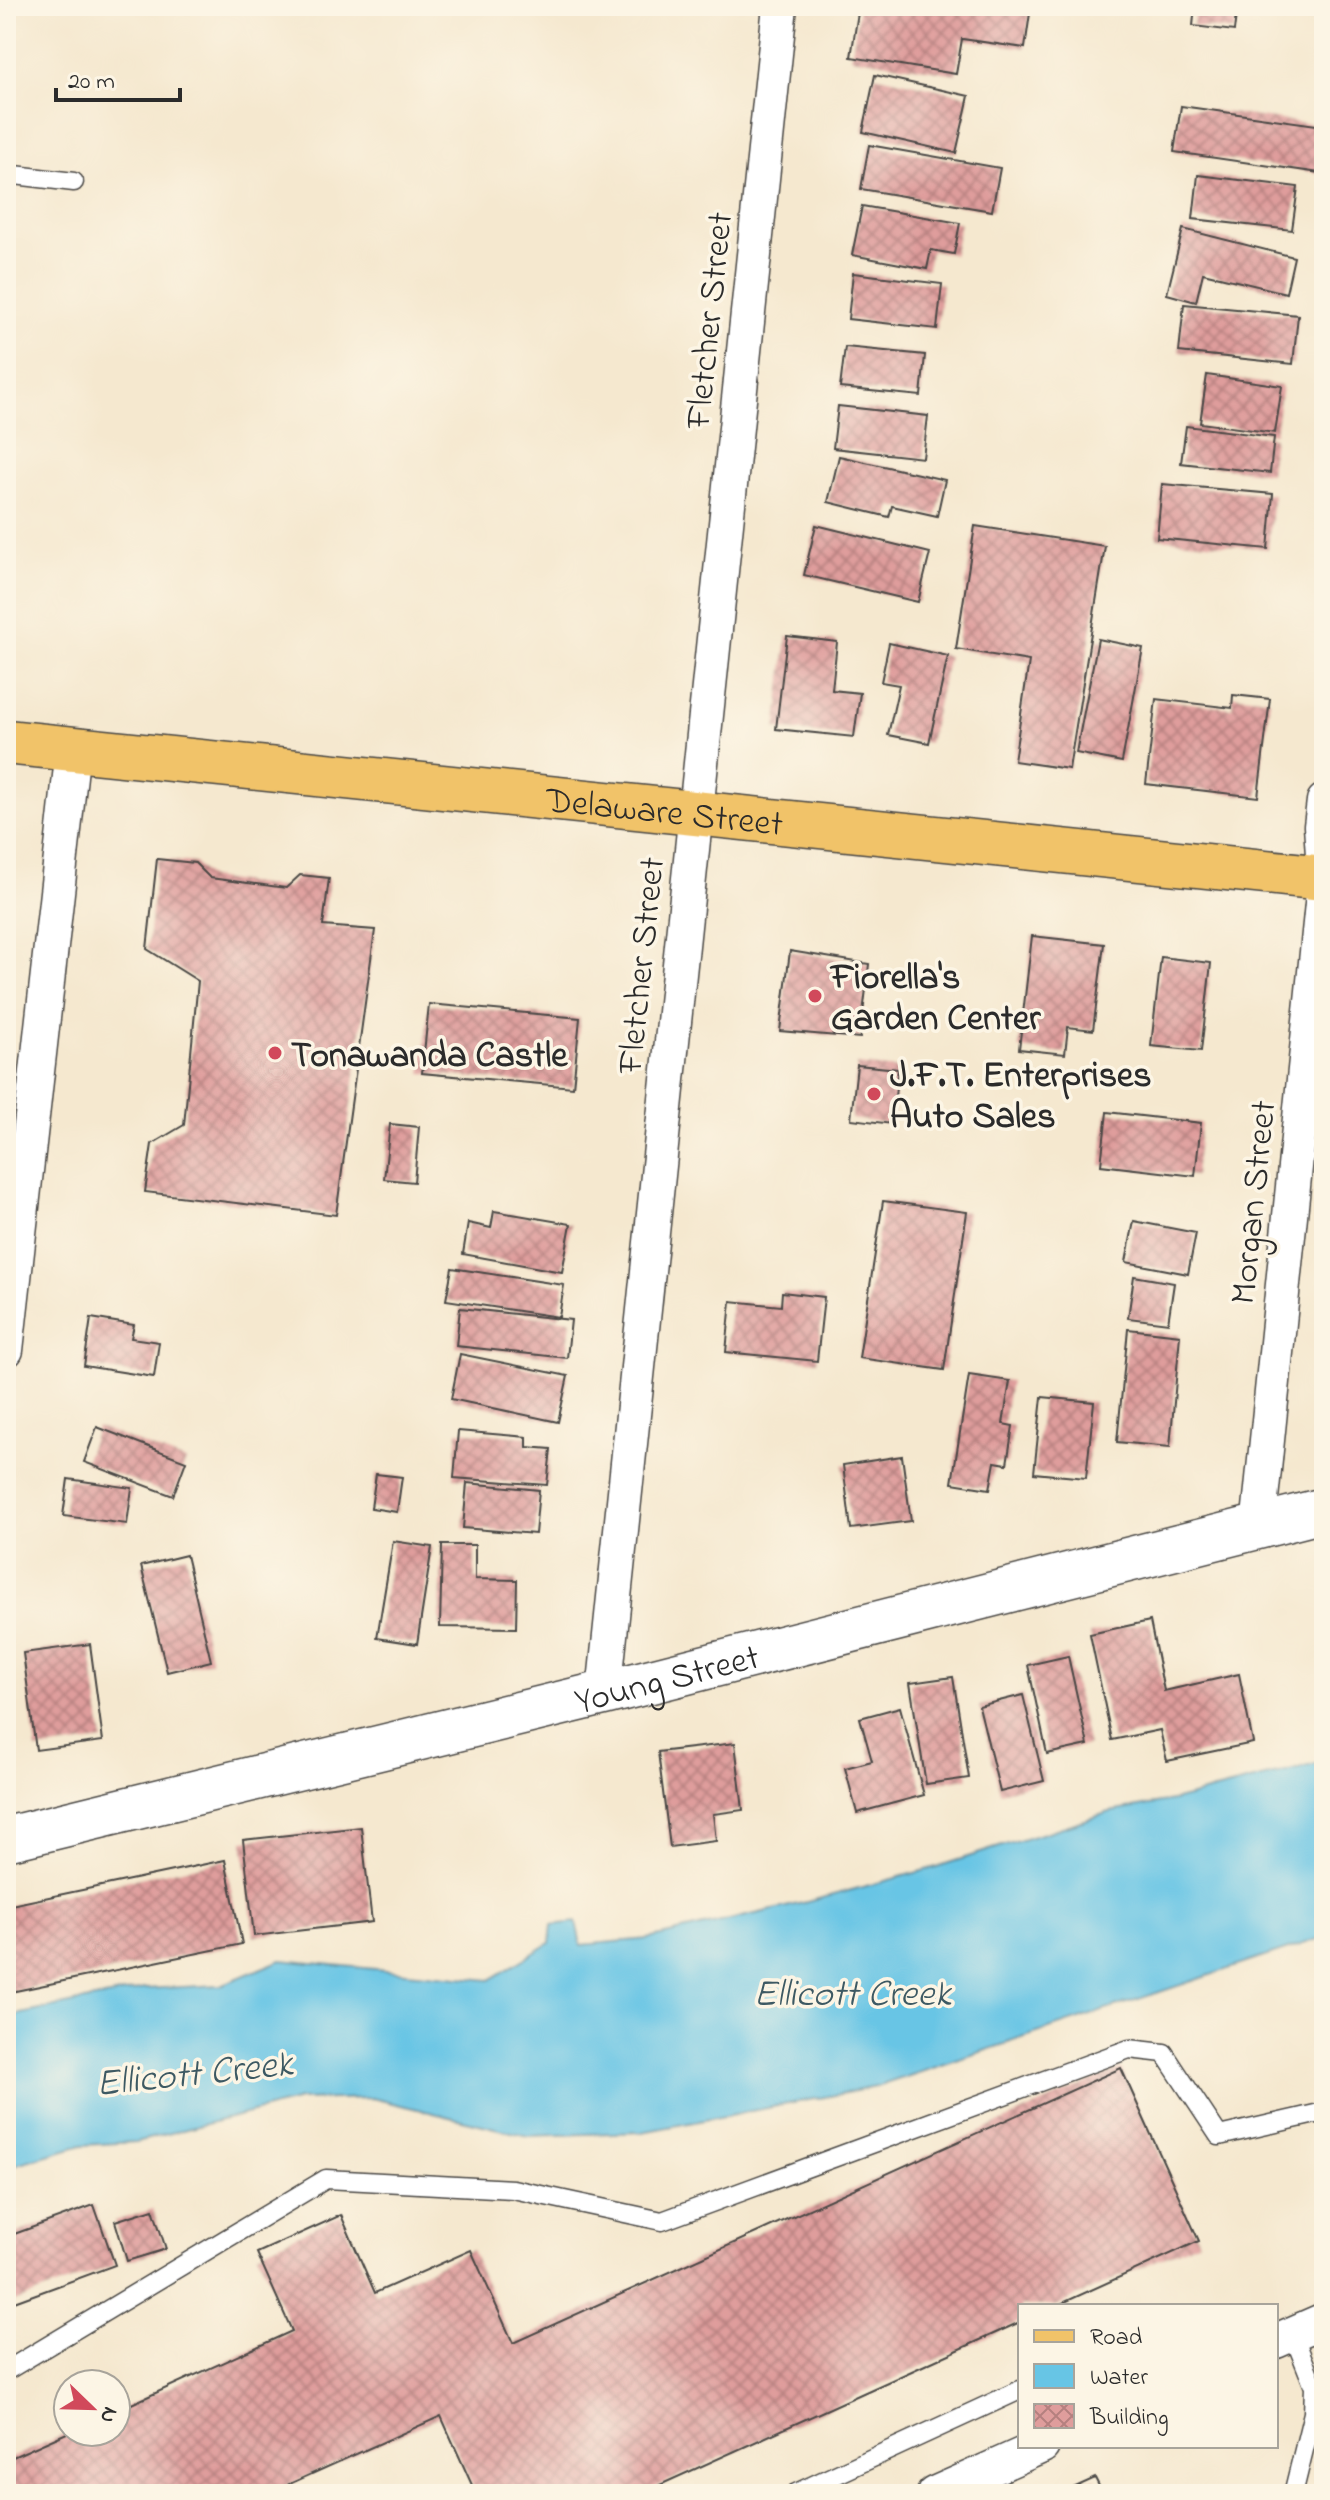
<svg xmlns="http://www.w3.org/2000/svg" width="1330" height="2500" viewBox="0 0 1330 2500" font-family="'Indie Flower',sans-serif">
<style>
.water{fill:#67c5e5;stroke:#497888;stroke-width:2}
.building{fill:url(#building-cross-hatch)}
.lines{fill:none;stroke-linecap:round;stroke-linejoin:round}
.service-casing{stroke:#494744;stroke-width:21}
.minor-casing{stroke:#494744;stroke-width:37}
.tertiary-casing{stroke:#494744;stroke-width:47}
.primary-casing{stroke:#494744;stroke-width:47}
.service{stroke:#fff;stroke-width:18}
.minor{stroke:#fff;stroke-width:34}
.tertiary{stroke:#fff;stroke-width:44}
.primary{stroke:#f1c369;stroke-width:44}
.poi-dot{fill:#d1495b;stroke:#fcf5e5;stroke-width:3}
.labels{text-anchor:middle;stroke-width:7;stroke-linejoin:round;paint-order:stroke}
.street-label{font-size:36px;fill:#2b2b2b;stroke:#fcf5e5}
.poi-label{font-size:36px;font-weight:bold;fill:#2b2b2b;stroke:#fcf5e5;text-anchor:start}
.water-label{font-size:38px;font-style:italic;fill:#3d5963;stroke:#fcf5e5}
</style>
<defs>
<pattern id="building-cross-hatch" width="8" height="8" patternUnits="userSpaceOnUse" patternTransform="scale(2)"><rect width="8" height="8" fill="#df9d9c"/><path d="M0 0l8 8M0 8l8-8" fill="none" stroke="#b5807f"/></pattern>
</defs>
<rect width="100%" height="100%" fill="#fcf5e5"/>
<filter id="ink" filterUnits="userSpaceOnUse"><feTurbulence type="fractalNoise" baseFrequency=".0125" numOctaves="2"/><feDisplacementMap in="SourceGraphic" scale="16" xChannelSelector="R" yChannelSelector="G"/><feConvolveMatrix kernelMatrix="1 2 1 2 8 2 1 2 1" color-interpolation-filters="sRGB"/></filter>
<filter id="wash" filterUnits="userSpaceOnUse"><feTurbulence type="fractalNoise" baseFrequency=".006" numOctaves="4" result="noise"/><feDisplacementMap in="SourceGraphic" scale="32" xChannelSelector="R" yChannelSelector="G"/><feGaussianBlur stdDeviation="1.8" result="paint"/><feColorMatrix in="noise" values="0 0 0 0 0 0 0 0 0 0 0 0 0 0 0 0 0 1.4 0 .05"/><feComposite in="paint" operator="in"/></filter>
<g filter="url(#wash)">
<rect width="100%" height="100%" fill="#f5e8cf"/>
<path class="water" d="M1324 1762V1937L876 2087 642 2132 528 2136 372 2098 299 2100 136 2142 82 2145 6 2167V2017L144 1989 221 1985 281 1960 490 1980 550 1943 552 1925 576 1922 581 1945 648 1939 807 1902 933 1868 1110 1812 1172 1801Z"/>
<g id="blocks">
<g class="building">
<path d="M859 6H1031L1025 48 962 39 956 74 851 57Z"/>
<path d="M1068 6H1102L1101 12Z"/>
<path d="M1195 6H1237L1234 31 1193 26Z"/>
<path d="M875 75 969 96 956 153 863 132Z"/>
<path d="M1181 106 1324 126 1320 173 1174 152Z"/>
<path d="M869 145 1000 168 992 211 861 189Z"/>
<path d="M1198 175 1298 187 1292 230 1193 219Z"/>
<path d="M862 206 960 223 954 254 931 250 927 269 852 255Z"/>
<path d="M1183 229 1294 257 1286 293 1203 273 1196 302 1167 294Z"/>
<path d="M853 273 942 284 937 329 848 319Z"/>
<path d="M1184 304 1298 315 1293 364 1179 352Z"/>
<path d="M845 347 925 355 921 396 840 388Z"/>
<path d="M1207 375 1282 386 1275 433 1200 423Z"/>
<path d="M838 406 928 416 923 458 833 448Z"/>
<path d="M1186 426 1274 437 1270 473 1181 463Z"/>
<path d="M839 456 945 480 937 516 892 506 889 517 828 502Z"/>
<path d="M1162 484 1273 494 1268 549 1157 538Z"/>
<path d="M816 525 930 553 918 602 804 575Z"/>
<path d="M975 526 1105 546 1069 769 1014 761 1029 661 956 649Z"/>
<path d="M787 636 837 642 832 690 860 693 854 737 776 729Z"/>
<path d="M1098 639 1143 648 1122 762 1076 753Z"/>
<path d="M889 643 948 656 929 743 888 735 899 685 881 682Z"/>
<path d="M1233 695 1270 699 1258 797 1146 784 1156 699 1232 708Z"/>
<path d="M157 859 195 863 210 878 286 888 300 875 329 878 323 926 375 930 336 1215 145 1192 152 1144 184 1125 198 981 147 949Z"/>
<path d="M1032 936 1104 944 1093 1030 1068 1027 1065 1054 1019 1049Z"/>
<path d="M790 951 869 964 860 1038 780 1031Z"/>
<path d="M1161 957 1211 963 1201 1051 1151 1046Z"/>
<path d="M429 1004 580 1018 573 1087 422 1073Z"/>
<path d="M857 1065 898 1069 892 1124 851 1119Z"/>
<path d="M1107 1112 1201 1123 1195 1176 1101 1165Z"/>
<path d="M390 1124 419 1127 414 1182 384 1179Z"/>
<path d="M883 1201 967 1212 944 1370 859 1358Z"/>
<path d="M494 1211 571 1224 562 1272 463 1254 468 1223 491 1228Z"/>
<path d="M1134 1221 1196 1233 1188 1274 1126 1262Z"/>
<path d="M452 1268 564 1285 559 1317 446 1300Z"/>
<path d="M1134 1276 1174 1283 1168 1323 1128 1318Z"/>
<path d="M782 1292 824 1297 817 1361 726 1352 731 1301 781 1306Z"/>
<path d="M460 1308 571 1320 567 1358 456 1346Z"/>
<path d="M91 1318 134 1325 131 1338 159 1342 154 1377 84 1366Z"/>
<path d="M1128 1329 1180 1335 1170 1447 1117 1442Z"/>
<path d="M460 1354 568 1376 558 1422 451 1399Z"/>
<path d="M969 1375 1010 1381 1003 1424 1013 1426 1007 1464 995 1462 990 1489 952 1483Z"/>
<path d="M1042 1397 1094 1402 1086 1478 1034 1473Z"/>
<path d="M97 1427 186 1461 173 1496 84 1462Z"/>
<path d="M458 1431 527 1437V1447L551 1449 547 1485 454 1478Z"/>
<path d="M902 1456 911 1521 851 1529 843 1465Z"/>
<path d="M376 1474 402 1477 397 1512 371 1508Z"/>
<path d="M68 1479 132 1488 127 1524 63 1516Z"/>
<path d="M467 1483 539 1490 535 1534 463 1528Z"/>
<path d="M393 1541 432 1547 417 1644 377 1638Z"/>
<path d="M442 1545H475V1579L517 1580 516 1628 440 1627Z"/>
<path d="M186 1555 211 1661 167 1672 141 1566Z"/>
<path d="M1150 1621 1164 1691 1239 1674 1253 1743 1167 1761 1160 1730 1112 1740 1090 1634Z"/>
<path d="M90 1644 103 1741 36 1750 23 1653Z"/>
<path d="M1068 1656 1088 1745 1047 1754 1028 1665Z"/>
<path d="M953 1677 969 1778 926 1784 910 1683Z"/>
<path d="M1023 1695 1044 1781 1000 1792 979 1706Z"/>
<path d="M900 1707 924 1795 857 1813 845 1768 872 1761 860 1718Z"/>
<path d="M735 1743 743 1810 713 1814 716 1841 670 1847 658 1752Z"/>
<path d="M361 1827 372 1922 254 1936 243 1840Z"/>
<path d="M225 1860 242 1944 6 1993V1906Z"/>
<path d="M1121 2068 1199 2241 1056 2306H1020V2322L640 2494H476L441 2416 267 2494H9L6 2487V2460L69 2432H116V2411L292 2331 257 2253 341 2215 375 2293 471 2250 513 2343Z"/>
<path d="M94 2205 115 2265 6 2305V2237Z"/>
<path d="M153 2209 166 2249 127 2261 115 2221Z"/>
<path d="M1095 2478 1103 2494H1060Z"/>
</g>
</g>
</g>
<g filter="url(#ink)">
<use href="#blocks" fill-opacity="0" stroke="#494744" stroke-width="2"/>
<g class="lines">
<defs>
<g id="service">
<path d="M6 174 74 182"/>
<path d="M6 2371 326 2179 513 2189 662 2221 1129 2049 1164 2053 1219 2136 1324 2112"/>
<path d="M794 2494 1020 2390"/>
<path d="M1293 2494 1313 2413 1314 2387 1293 2334"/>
</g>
<g id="minor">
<path d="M1324 801 1321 826 1324 869"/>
<path d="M6 1350 73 749"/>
<path d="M1258 1528 1324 884"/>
<path d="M604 1693 780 6"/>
<path d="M1276 2341 1324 2320"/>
<path d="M934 2494 1042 2446"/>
</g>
<g id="tertiary">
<path id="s1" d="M6 1839 604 1693 1324 1510"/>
</g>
<g id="primary">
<path id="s2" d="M6 742 1324 878"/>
</g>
</defs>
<use href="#service" class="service-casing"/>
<use href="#minor" class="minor-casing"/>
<use href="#tertiary" class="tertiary-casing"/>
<use href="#primary" class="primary-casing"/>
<use href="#service" class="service"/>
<use href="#minor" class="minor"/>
<use href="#tertiary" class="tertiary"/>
<use href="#primary" class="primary"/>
</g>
</g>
<g class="poi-dot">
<circle cx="815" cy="996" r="8"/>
<circle cx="275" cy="1053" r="8"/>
<circle cx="874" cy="1094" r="8"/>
</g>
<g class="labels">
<g class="street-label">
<text transform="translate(707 320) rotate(-84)" y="13">Fletcher Street</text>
<text dy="13" stroke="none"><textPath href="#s2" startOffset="662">Delaware Street</textPath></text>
<text transform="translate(639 965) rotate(-84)" y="13">Fletcher Street</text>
<text transform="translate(1251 1202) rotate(-84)" y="13">Morgan Street</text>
<text dy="13" stroke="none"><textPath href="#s1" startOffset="680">Young Street</textPath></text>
</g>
<g class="poi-label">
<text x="831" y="988">Fiorella's<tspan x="831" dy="41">Garden Center</tspan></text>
<text x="291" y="1066">Tonawanda Castle</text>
<text x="890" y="1086">J.F.T. Enterprises<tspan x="890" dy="41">Auto Sales</tspan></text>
</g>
<g class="water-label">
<text x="852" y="2005">Ellicott Creek</text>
<text transform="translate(194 2072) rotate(-6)" y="13">Ellicott Creek</text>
</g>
</g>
<rect width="1330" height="2500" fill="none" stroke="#fcf5e5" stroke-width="32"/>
<rect x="1018" y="2304" width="260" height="144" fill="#fcf5e5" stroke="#a8a49b" stroke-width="2"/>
<rect x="1034" y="2330" width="40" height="12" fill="#f1c369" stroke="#a8a49b" stroke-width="2"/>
<text x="1090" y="2344" font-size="24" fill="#2b2b2b">Road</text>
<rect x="1034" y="2364" width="40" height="24" fill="#67c5e5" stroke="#a8a49b" stroke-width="2"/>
<text x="1090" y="2384" font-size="24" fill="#2b2b2b">Water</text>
<rect x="1034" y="2404" width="40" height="24" fill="url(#building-cross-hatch)" stroke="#a8a49b" stroke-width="2"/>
<text x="1090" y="2424" font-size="24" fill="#2b2b2b">Building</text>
<g transform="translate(92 2408) rotate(113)"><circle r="38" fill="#fcf5e5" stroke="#a8a49b" stroke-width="2"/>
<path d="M0-6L14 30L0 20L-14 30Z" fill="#d1495b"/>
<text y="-12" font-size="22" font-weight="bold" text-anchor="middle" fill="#2b2b2b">N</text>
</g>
<path d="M56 88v12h124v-12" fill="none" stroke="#2b2b2b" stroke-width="4"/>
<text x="68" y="88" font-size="24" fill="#2b2b2b" stroke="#fcf5e5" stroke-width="6" paint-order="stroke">20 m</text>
</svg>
